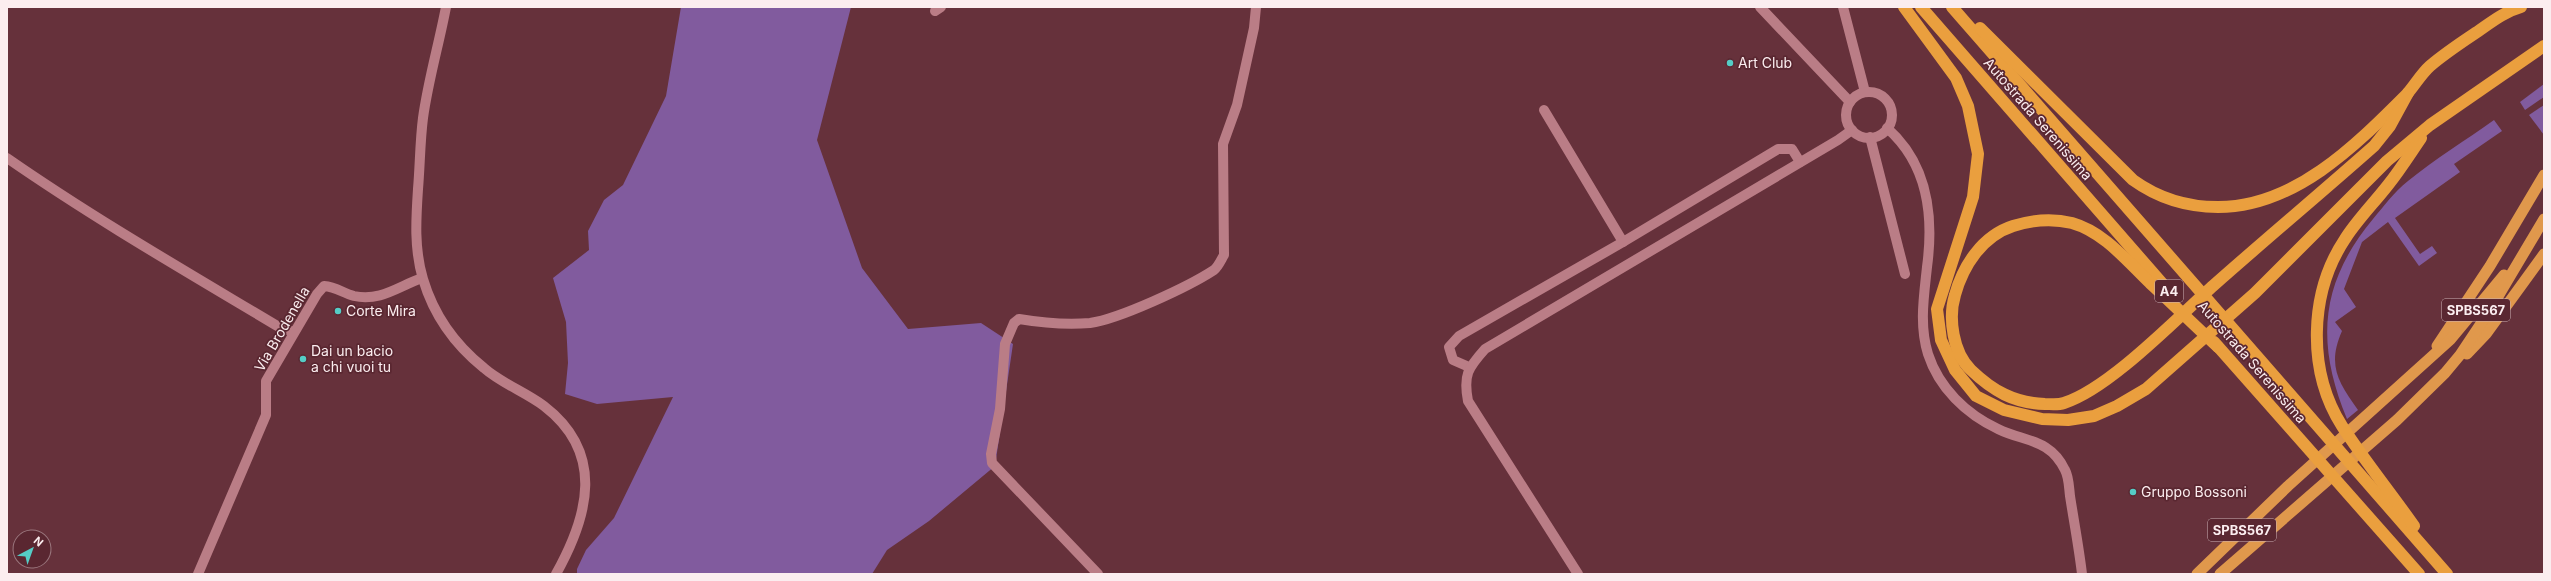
<svg xmlns="http://www.w3.org/2000/svg" width="2551" height="581" viewBox="0 0 2551 581" font-family="Inter,sans-serif">
<style>
.green{fill:#815b9e}
.lines{fill:none;stroke-linecap:round;stroke-linejoin:round}
.minor{stroke:#ba7d86;stroke-width:10}
.tertiary{stroke:#ba7d86;stroke-width:10}
.trunk{stroke:#e0984c;stroke-width:11}
.motorway{stroke:#ea9f3e;stroke-width:12}
.poi-dot{fill:#55cdc6;stroke:#5a2731;stroke-width:1.5}
.labels{text-anchor:middle;stroke-width:3.5;stroke-linejoin:round;paint-order:stroke}
.shield{fill:#5a2731;stroke:#cbb2b6;stroke-width:1}
.shield-label{font-size:13px;font-weight:bold;fill:#fbedef}
.poi-label{font-size:14px;fill:#fbedef;stroke:#5a2731;text-anchor:start}
.street-label{font-size:14px;fill:#fbedef;stroke:#5a2731}
</style>
<rect width="100%" height="100%" fill="#66313b"/>
<g class="green">
<path d="M681 7H851L817 140 862 268 908 329 981 323 1013 344 995 466 929 521 887 550 872 574H577V569L586 550 614 518 673 397 597 404 565 394 568 363 566 322 553 278 589 250 588 231 604 200 623 185 666 96Z"/>
<path d="M2544 84V97L2525 110 2520 102Z"/>
<path d="M2544 105V135L2529 115Z"/>
<path d="M2494 120 2502 131 2454 164 2460 172 2395 218 2420 254 2432 246 2437 253 2419 266 2388 222 2362 242 2344 289 2356 307 2335 322 2342 331C2327 365 2338 382 2358 410L2347 419C2316 344 2319 284 2373 219 2384 206 2394 192 2408 181 2435 159 2466 140 2494 120Z"/>
</g>
<g class="lines">
<g class="minor">
<path d="M1760 7 1850 102"/>
<path d="M1843 7 1865 92"/>
<path d="M935 11 941 7"/>
<circle cx="1869" cy="115" r="23"/>
<path d="M1544 110 1623 242"/>
<path d="M1887 128C1928 164 1934 215 1927 267 1924 296 1919 325 1928 354 1939 388 1966 414 1998 429 2024 442 2050 438 2065 470 2069 477 2069 488 2070 496 2074 522 2079 548 2082 574"/>
<path d="M1870 137 1905 274"/>
<path d="M7 158C95 219 187 272 279 327L294 332"/>
<path d="M1469 367 1453 360 1449 347 1459 336 1623 242 1778 149H1792L1800 162"/>
<path d="M198 574 266 415V381L317 294 324 286C336 287 343 293 354 296 380 302 399 286 422 278"/>
<path d="M1098 574 992 463 991 454 1000 409 1005 344 1014 323 1019 319C1043 323 1066 325 1090 323 1119 319 1188 287 1214 270 1218 267 1221 260 1224 255L1223 144 1237 105 1254 28 1256 7"/>
<path d="M1578 574 1468 401C1463 375 1468 368 1485 349L1838 140 1852 130"/>
</g>
<path class="tertiary" d="M446 7C439 44 428 81 423 118 420 141 420 166 418 189 416 219 414 249 423 279 434 316 454 344 484 368 501 383 525 392 544 406 605 453 589 515 556 574"/>
<g class="trunk">
<path d="M2437 346 2490 266 2544 175"/>
<path d="M2467 354 2486 334 2544 254"/>
<path d="M2197 574 2288 486 2450 340 2504 275"/>
<path d="M2220 574 2397 420 2445 373 2460 355 2490 310 2544 219"/>
</g>
<g class="motorway">
<path d="M1904 7 1956 78 1968 106 1978 154 1973 197 1937 309 1941 340 1955 370 1976 396 2004 410 2042 419 2068 420 2094 416 2117 406 2146 389 2255 293 2387 161 2430 125 2544 46"/>
<path d="M1921 7 2167 289"/>
<path d="M1952 7 2447 574"/>
<path d="M1980 28 2133 180C2158 198 2187 207 2218 207 2295 207 2356 145 2407 94 2415 85 2421 74 2430 66 2444 54 2459 44 2474 34 2489 24 2503 12 2521 7"/>
<path d="M2214 342 2419 574"/>
<path d="M2218 347C2195 326 2173 304 2150 283 2127 261 2104 232 2072 223 2052 218 2032 220 2013 226 1982 236 1963 266 1955 295 1948 318 1953 353 1971 370 1993 391 2014 403 2045 404 2051 404 2058 405 2064 403 2109 389 2177 318 2214 285 2267 238 2321 193 2374 146L2390 126 2408 93"/>
<path d="M2414 526C2391 493 2364 460 2342 426 2307 371 2309 293 2345 239 2357 220 2374 203 2388 185 2400 170 2410 154 2421 138"/>
</g>
</g>
<g class="poi-dot">
<circle cx="1730" cy="63" r="4"/>
<circle cx="338" cy="311" r="4"/>
<circle cx="303" cy="359" r="4"/>
<circle cx="2133" cy="492" r="4"/>
</g>
<g class="labels">
<g class="shield">
<rect x="2155" y="280" width="28" height="22" rx="3"/>
<rect x="2442" y="299" width="68" height="22" rx="3"/>
<rect x="2208" y="519" width="68" height="22" rx="3"/>
</g>
<g class="shield-label">
<text x="2169" y="296">A4</text>
<text x="2476" y="315">SPBS567</text>
<text x="2242" y="535">SPBS567</text>
</g>
<g class="poi-label">
<text x="1738" y="68">Art Club</text>
<text x="346" y="316">Corte Mira</text>
<text x="311" y="356">Dai un bacio<tspan x="311" dy="16">a chi vuoi tu</tspan></text>
<text x="2141" y="497">Gruppo Bossoni</text>
</g>
<g class="street-label">
<text transform="translate(2038 119) rotate(49)" y="5">Autostrada Serenissima</text>
<text transform="translate(282 329) rotate(-60)" y="5">Via Brodenella</text>
<text transform="translate(2252 362) rotate(49)" y="5">Autostrada Serenissima</text>
</g>
</g>
<rect width="2551" height="581" fill="none" stroke="#fbedef" stroke-width="16"/>
<g transform="translate(32 549) rotate(41)"><circle r="19" fill="#5a2731" stroke="#9a767d"/>
<path d="M0-3L7 15L0 10L-7 15Z" fill="#55cdc6"/>
<text y="-6" font-size="11" font-weight="bold" text-anchor="middle" fill="#fbedef">N</text>
</g>
</svg>
